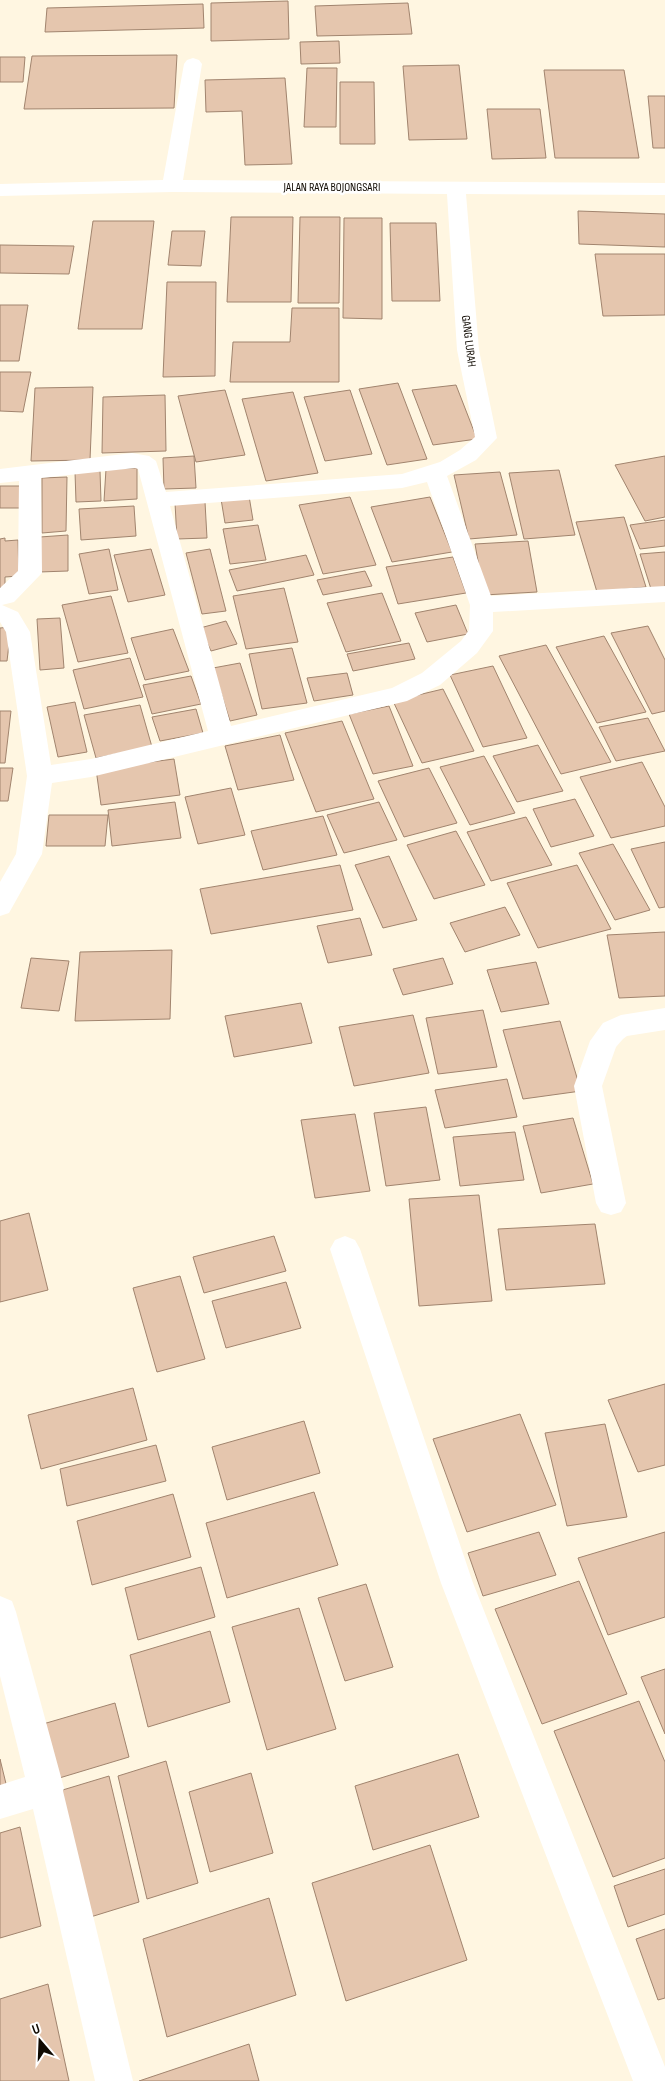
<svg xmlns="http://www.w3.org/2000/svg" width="665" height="2081" viewBox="0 0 665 2081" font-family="'Sofia Sans Condensed',sans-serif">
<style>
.building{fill:#e5c6ae;stroke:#a1846e}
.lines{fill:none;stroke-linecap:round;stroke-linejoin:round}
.minor{fill:#fff;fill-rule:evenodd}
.labels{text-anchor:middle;stroke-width:5;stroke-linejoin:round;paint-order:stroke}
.far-street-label{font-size:12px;fill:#100a02;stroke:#fff}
</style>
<rect width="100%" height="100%" fill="#fff6e1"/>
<g class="building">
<path d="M288 1 289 39 211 41V3Z"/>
<path d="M408 3 412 34 317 36 315 6Z"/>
<path d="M203 4 204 28 45 32 47 8Z"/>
<path d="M339 41 340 63 301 64 300 42Z"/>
<path d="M177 55 174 108 24 109 32 56Z"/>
<path d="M0 57H25L23 82H0Z"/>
<path d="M459 65 467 139 409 140 403 66Z"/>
<path d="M307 68H337L336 127H304Z"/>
<path d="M544 70H624L639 158H555Z"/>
<path d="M285 78 292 164 245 165 242 111 206 112 205 80Z"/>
<path d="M340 82H374L375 144H340Z"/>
<path d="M648 96H665V148H653Z"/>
<path d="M487 109H540L546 158 492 159Z"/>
<path d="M578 211 665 214V247L579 244Z"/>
<path d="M231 217H293L291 302H227Z"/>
<path d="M300 217H340L339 303H298Z"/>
<path d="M344 218H382V319L343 318Z"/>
<path d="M93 221H154L142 329H78Z"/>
<path d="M390 223H436L440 301H392Z"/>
<path d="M172 231H205L201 266 168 265Z"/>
<path d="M0 245 74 246 69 274 0 273Z"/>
<path d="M595 254H665V315L603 316Z"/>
<path d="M167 282H216L215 376 163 377Z"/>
<path d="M0 305H28L19 361H0Z"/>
<path d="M292 308H339V382H230L233 342H290Z"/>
<path d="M0 372H31L23 412 0 411Z"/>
<path d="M398 383 427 459 387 465 359 389Z"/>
<path d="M456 385 477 439 433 445 412 390Z"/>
<path d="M93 387 90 460 31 461 35 388Z"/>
<path d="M225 390 245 455 196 462 178 396Z"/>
<path d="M350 390 372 454 325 461 304 397Z"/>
<path d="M293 392 318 473 266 481 242 399Z"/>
<path d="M165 395 166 451 102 453 103 397Z"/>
<path d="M194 456 196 488 164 489 163 458Z"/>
<path d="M665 456V517L645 521 615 465Z"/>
<path d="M137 468V499L104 501 106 469Z"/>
<path d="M559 470 575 535 524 539 509 473Z"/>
<path d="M100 471 101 501 76 502 75 472Z"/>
<path d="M500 472 517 535 469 539 454 475Z"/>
<path d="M67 477 66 531 42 533V478Z"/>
<path d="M0 486H26L23 508H0Z"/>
<path d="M249 496 253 520 225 523 221 499Z"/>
<path d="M350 497 376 565 323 574 299 505Z"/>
<path d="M430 497 452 552 392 562 371 507Z"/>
<path d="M205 502 207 538 177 539 175 503Z"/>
<path d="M134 506 136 536 81 540 79 509Z"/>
<path d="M624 517 646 587 597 592 576 522Z"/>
<path d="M665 520V546L640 549 630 525Z"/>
<path d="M258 525 266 560 230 564 223 529Z"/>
<path d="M68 535V571L39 572 40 537Z"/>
<path d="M5 538V541L18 540 19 576 5 577V587L0 588V539Z"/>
<path d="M528 541 537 592 484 595 475 544Z"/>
<path d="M109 549 118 590 89 594 79 554Z"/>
<path d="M151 549 165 595 128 602 114 555Z"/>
<path d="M210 549 226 611 202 614 186 553Z"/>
<path d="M665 552V587L651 589 640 554Z"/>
<path d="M306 555 314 575 237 591 229 570Z"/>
<path d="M453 557 466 593 398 604 386 567Z"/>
<path d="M365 571 372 586 323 595 317 580Z"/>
<path d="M284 588 298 642 246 649 233 596Z"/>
<path d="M382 593 401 641 346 652 327 603Z"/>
<path d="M111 596 128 653 78 662 62 605Z"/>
<path d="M456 605 468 634 427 642 415 613Z"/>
<path d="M60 618 64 668 40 670 37 619Z"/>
<path d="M226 621 237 644 211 651 200 628Z"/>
<path d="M648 626 665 660V711L652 714 611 633Z"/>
<path d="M11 627 7 661H0V628Z"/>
<path d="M173 629 189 671 145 680 131 638Z"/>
<path d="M604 636 646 712 597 723 556 647Z"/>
<path d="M409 643 415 659 353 671 347 654Z"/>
<path d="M546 645 611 762 561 774 499 656Z"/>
<path d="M292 648 307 703 262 709 249 654Z"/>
<path d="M130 658 143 697 84 709 73 670Z"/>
<path d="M240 663 257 715 230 721 213 668Z"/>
<path d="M493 666 527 738 483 747 450 675Z"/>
<path d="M347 673 353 695 314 701 307 678Z"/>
<path d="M191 676 201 704 152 714 143 685Z"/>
<path d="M443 689 474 751 422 763 393 701Z"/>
<path d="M75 702 87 752 58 757 47 707Z"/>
<path d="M140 705 152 747 96 758 84 715Z"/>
<path d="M389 706 413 766 373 774 349 714Z"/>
<path d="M196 709 203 733 160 741 152 717Z"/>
<path d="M0 711H11L5 763H0Z"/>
<path d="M648 718 665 751 616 761 599 727Z"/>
<path d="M342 721 374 799 316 812 285 733Z"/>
<path d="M280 735 294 780 238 790 225 746Z"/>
<path d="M538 745 563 791 517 802 493 756Z"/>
<path d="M484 756 515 813 470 825 440 767Z"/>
<path d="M174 759 180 795 101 805 96 769Z"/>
<path d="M642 762 665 807V826L611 838 580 777Z"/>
<path d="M0 768H13L8 801H0Z"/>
<path d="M429 768 457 823 404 837 378 781Z"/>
<path d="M231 788 245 835 198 844 185 797Z"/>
<path d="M575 799 594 836 551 847 533 809Z"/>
<path d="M175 802 181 838 112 846 108 810Z"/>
<path d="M379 802 397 840 344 853 327 815Z"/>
<path d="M49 815H108L105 846H46Z"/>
<path d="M323 816 337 855 263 870 251 831Z"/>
<path d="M526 817 552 865 491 881 467 832Z"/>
<path d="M456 831 485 885 434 899 407 845Z"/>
<path d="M665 842V907L659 908 631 849Z"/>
<path d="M613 844 650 910 615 920 579 853Z"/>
<path d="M389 856 417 920 383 928 355 865Z"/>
<path d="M340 865 353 910 211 934 200 889Z"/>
<path d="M577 865 611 929 538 948 507 883Z"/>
<path d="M505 907 520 935 465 952 450 923Z"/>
<path d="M360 918 372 955 328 963 317 926Z"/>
<path d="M665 932V996L619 998 607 935Z"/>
<path d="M172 950 170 1019 75 1021 80 952Z"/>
<path d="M31 958 69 961 59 1011 21 1008Z"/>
<path d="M443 958 453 984 403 995 393 969Z"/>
<path d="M536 962 549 1004 501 1012 487 970Z"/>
<path d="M301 1003 312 1043 234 1057 225 1016Z"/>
<path d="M483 1010 497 1067 438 1074 426 1018Z"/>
<path d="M413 1015 429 1073 354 1086 339 1027Z"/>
<path d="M560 1021 581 1091 523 1099 503 1030Z"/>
<path d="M507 1079 517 1117 445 1128 435 1090Z"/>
<path d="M426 1107 440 1180 386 1186 374 1113Z"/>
<path d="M355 1114 370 1191 315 1198 301 1120Z"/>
<path d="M573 1118 593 1184 541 1193 523 1126Z"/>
<path d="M515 1132 524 1180 460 1186 453 1137Z"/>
<path d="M479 1195 492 1301 419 1306 409 1199Z"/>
<path d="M29 1213 48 1290 0 1302V1221Z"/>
<path d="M595 1224 605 1284 506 1290 498 1229Z"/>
<path d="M274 1236 286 1271 204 1293 193 1257Z"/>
<path d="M180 1276 205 1359 157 1372 133 1288Z"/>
<path d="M286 1282 301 1328 226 1348 212 1301Z"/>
<path d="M665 1384V1465L638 1472 608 1400Z"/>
<path d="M133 1388 147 1440 41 1469 28 1415Z"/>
<path d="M520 1414 556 1505 467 1532 433 1439Z"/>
<path d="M304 1421 320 1473 227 1500 212 1447Z"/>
<path d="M605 1424 627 1517 567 1526 545 1433Z"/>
<path d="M156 1445 166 1481 67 1506 60 1469Z"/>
<path d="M314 1492 338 1565 227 1598 206 1523Z"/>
<path d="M173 1494 191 1557 92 1585 77 1521Z"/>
<path d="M539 1532 556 1575 483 1596 468 1553Z"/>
<path d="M665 1532V1617L608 1635 578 1558Z"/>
<path d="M201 1567 215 1617 138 1640 125 1588Z"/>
<path d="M579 1581 627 1694 542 1724 495 1609Z"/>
<path d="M366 1584 393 1667 345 1681 318 1598Z"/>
<path d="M299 1608 336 1729 267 1750 232 1627Z"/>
<path d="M210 1631 230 1702 148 1727 130 1655Z"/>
<path d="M665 1669V1734L641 1677Z"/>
<path d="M639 1701 665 1762V1858L613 1877 554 1731Z"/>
<path d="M115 1703 129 1757 56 1779 43 1724Z"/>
<path d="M458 1754 479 1817 373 1850 355 1786Z"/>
<path d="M0 1759 8 1792 0 1794Z"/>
<path d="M166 1761 198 1883 147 1899 118 1776Z"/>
<path d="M251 1773 273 1853 210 1872 189 1792Z"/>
<path d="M109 1776 139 1902 84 1919 56 1792Z"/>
<path d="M20 1827 41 1926 0 1938V1833Z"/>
<path d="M430 1845 467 1960 346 2001 312 1883Z"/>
<path d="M665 1869V1914L628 1927 614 1886Z"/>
<path d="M269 1898 296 1995 167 2037 143 1939Z"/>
<path d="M665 1929V1998L658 2000 636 1939Z"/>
<path d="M48 1984 69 2081H0V1999Z"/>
<path d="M249 2044 259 2081H139Z"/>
</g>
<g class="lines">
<g class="minor">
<path d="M193 58 199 60 202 64 183 180 665 183V195L466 194 479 350 497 438 476 460 447 476 491 596 665 586V602L493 612V631L477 653 440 685 407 701 91 777 52 783 42 854 9 913 0 916V882L16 854 27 776 6 632 0 622V588L18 571 19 481 0 483V469L132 453 149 456 156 461 166 492 402 474 440 462 460 450 475 437 457 350 447 194 172 192 0 196V184L163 180 184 64 187 60ZM135 468 138 469 208 731 91 759 51 765 30 632 18 612 2 605 14 602 42 573 41 478ZM427 482 470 605 469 630 461 641 422 673 392 688 231 726 170 506 402 488Z"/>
<path d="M665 1008V1030L627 1036 623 1039 616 1047 602 1086 626 1203 621 1212 611 1215 601 1212 596 1203 574 1086 590 1041 603 1023 621 1015Z"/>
<path d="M345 1236 355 1240 360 1249 473 1583 665 2067V2081H633L441 1583 330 1249 335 1240Z"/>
<path d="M0 1596 12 1601 16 1612 64 1788 63 1791 133 2081H95L33 1809 0 1819V1785L25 1777 0 1676Z"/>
</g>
</g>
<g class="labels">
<g class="far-street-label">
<text x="332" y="191">JALAN RAYA BOJONGSARI</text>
<text transform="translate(469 341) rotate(83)" y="4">GANG LURAH</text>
</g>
</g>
<g transform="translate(40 2041) rotate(341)" stroke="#ffffff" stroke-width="4" paint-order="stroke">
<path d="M0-4L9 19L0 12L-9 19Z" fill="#100a02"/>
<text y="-8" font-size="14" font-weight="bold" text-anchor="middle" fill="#100a02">U</text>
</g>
</svg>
